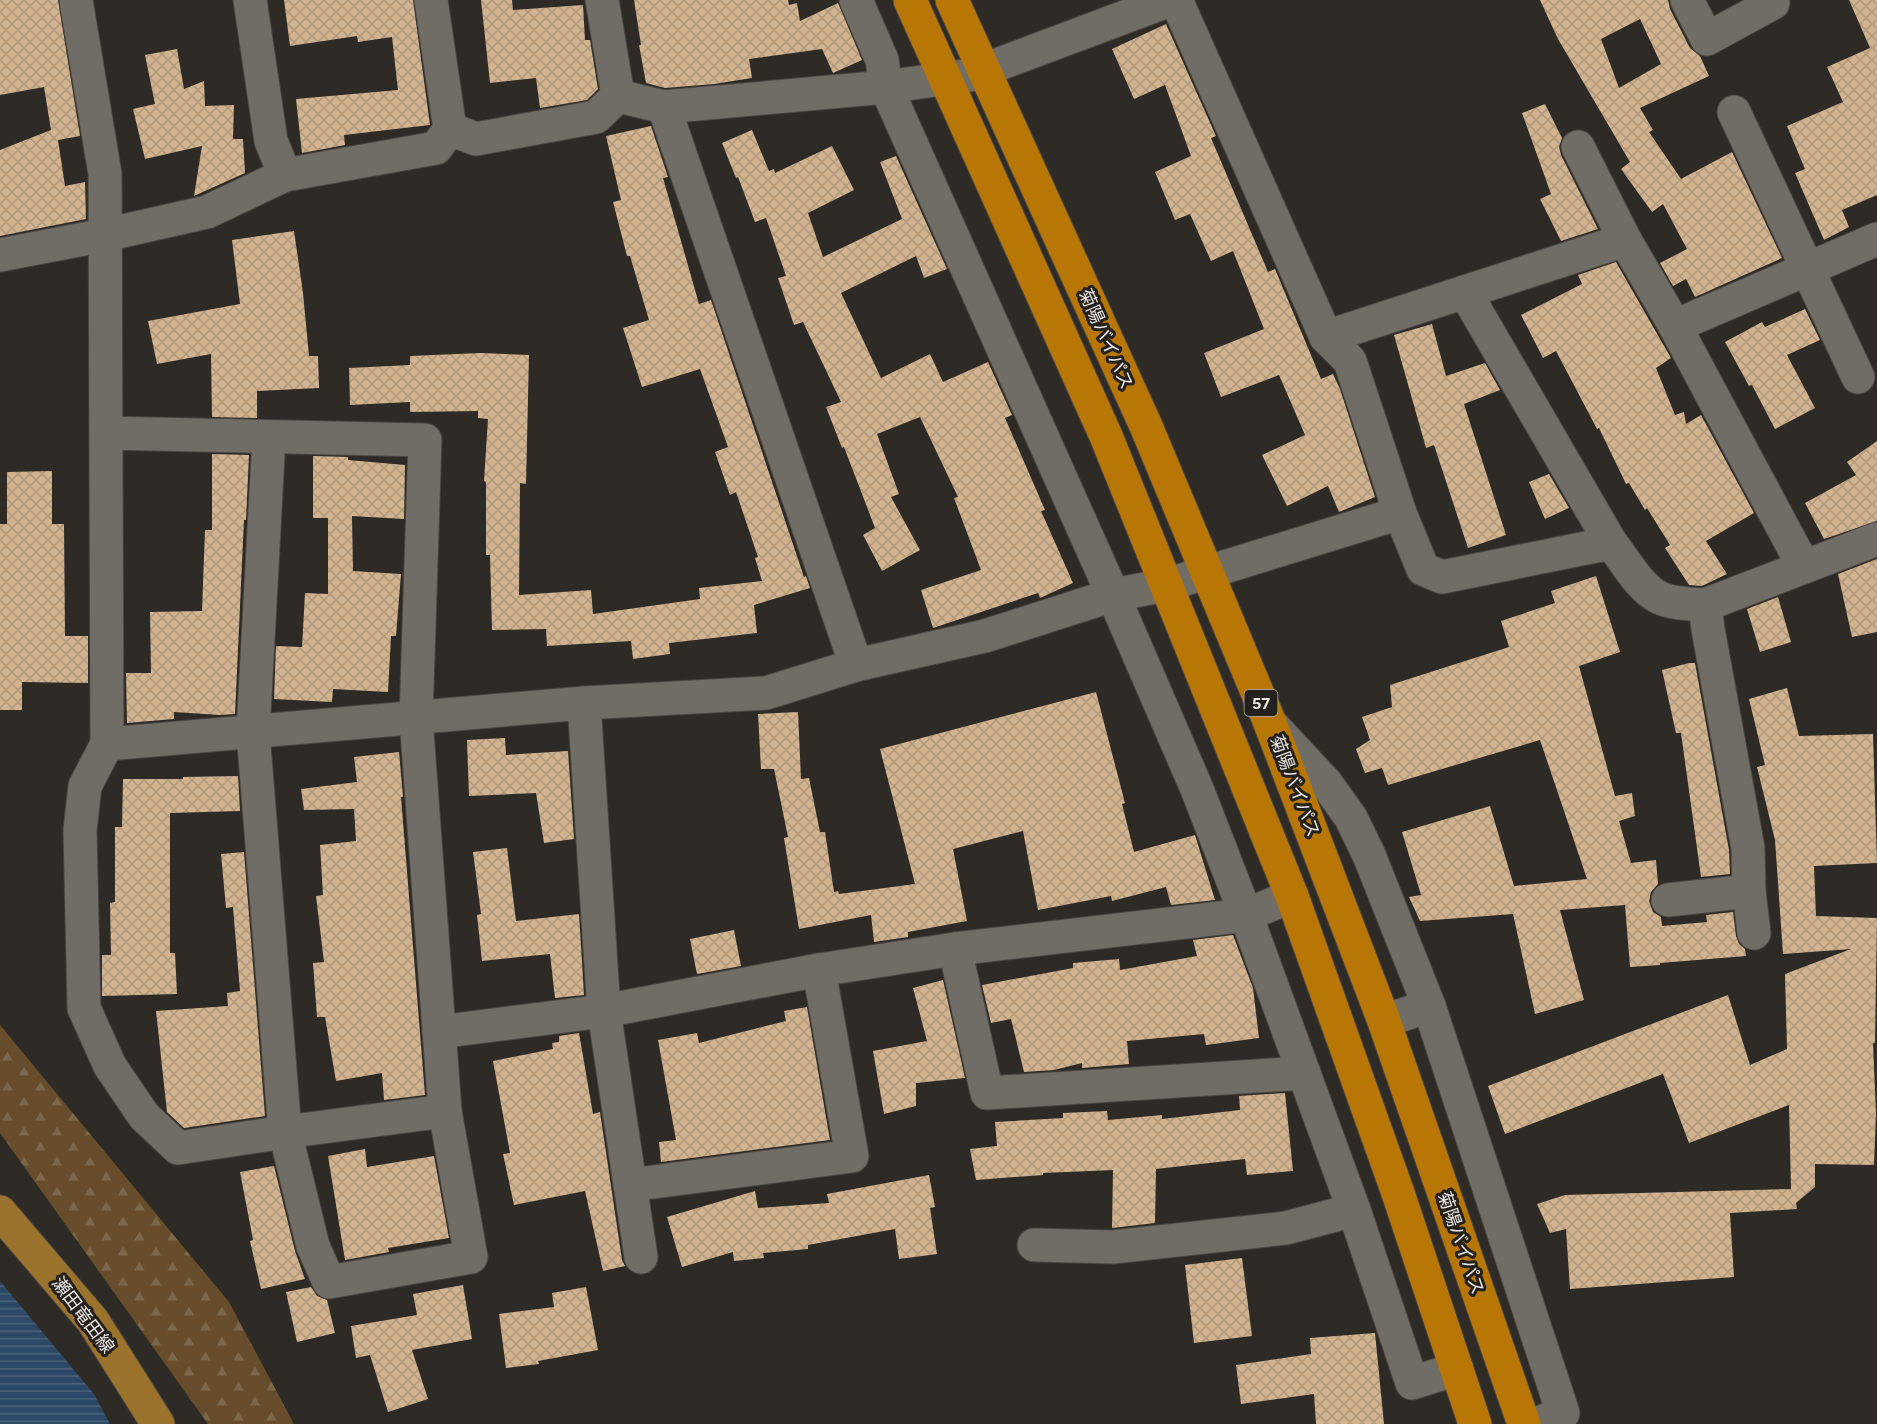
<svg xmlns="http://www.w3.org/2000/svg" width="1877" height="1424" viewBox="0 0 1877 1424" font-family="Figtree,'Noto Sans JP',sans-serif">
<style>
.forest{fill:url(#forest-firs)}
.water{fill:url(#water-rules)}
.building{fill:url(#building-cross-hatch);fill-rule:evenodd}
.lines{fill:none;stroke-linecap:round;stroke-linejoin:round}
.minor-casing{stroke:#494542;stroke-width:35}
.major-casing{stroke:#494542;stroke-width:35}
.highway-casing{stroke:#494542;stroke-width:35}
.minor{stroke:#706c66;stroke-width:33}
.major{stroke:#9b732c;stroke-width:33}
.highway{stroke:#b87705;stroke-width:33}
.labels{text-anchor:middle;stroke-width:6;stroke-linejoin:round;paint-order:stroke}
.shield{fill:#24201c;stroke:#afaca9;stroke-width:1.5}
.shield-label{font-size:16px;font-weight:bold;fill:#ebe8e5}
.street-label{font-size:18px;fill:#ebe8e5;stroke:#24201c}
</style>
<defs>
<pattern id="forest-firs" width="22" height="20" patternUnits="userSpaceOnUse" patternTransform="scale(1.5)"><rect width="22" height="20" fill="#674d2b"/><path d="M5 1l3.5 6h-7zM16 11l3.5 6h-7z" fill="#7d674a"/></pattern>
<pattern id="water-rules" width="6" height="5" patternUnits="userSpaceOnUse" patternTransform="scale(1.5)"><rect width="6" height="5" fill="#2d4866"/><path d="M0 2.5h6" fill="none" stroke="#4c627c"/></pattern>
<pattern id="building-cross-hatch" width="8" height="8" patternUnits="userSpaceOnUse" patternTransform="scale(1.5)"><rect width="8" height="8" fill="#d2b38f"/><path d="M0 0l8 8M0 8l8-8" fill="none" stroke="#af987c"/></pattern>
</defs>
<rect width="100%" height="100%" fill="#2e2a25"/>
<path class="forest" d="M0 1025 229 1302 294 1424H208L0 1133Z"/>
<path class="water" d="M0 1281 94 1394 110 1424H0Z"/>
<g class="building">
<path d="M0 0H58L80 136 58 140 65 186 85 182 86 219 0 236V150L51 130 44 87 0 95Z"/>
<path d="M284 0H413L430 125 344 135 345 145 302 153 296 99 398 90 392 37 358 42 357 36 290 46Z"/>
<path d="M481 0H512L513 10 583 5 585 40H590L598 89 587 100 540 108 536 78 490 83Z"/>
<path d="M634 0H788L789 5 797 3 800 21 838 3 862 60 833 73 822 49 749 59 752 78 714 84 665 88 646 83 639 45H641Z"/>
<path d="M1540 0H1668L1670 9 1690 48 1700 56 1709 76 1640 108 1653 130 1649 132 1681 179 1732 152 1782 258 1695 297 1686 279 1673 286 1660 263 1687 249 1663 204 1652 212 1621 169 1630 162 1558 39ZM1640 19 1661 64 1619 88 1601 39Z"/>
<path d="M1849 0H1877V195L1842 210 1849 227 1824 240 1795 173 1805 169 1787 126 1843 102 1827 67 1870 48Z"/>
<path d="M1166 24 1216 136 1211 138 1268 272 1275 269 1321 379 1333 374 1340 389 1375 497 1339 512 1328 486 1287 506 1262 455 1305 435 1279 375 1221 397 1204 353 1264 329 1233 251 1211 261 1190 214 1175 220 1155 172 1191 156 1165 85 1134 99 1112 49Z"/>
<path d="M177 49 184 89 204 81 205 106 234 105 233 139H243L245 173 194 196 202 146 145 159 133 109 155 104 145 55Z"/>
<path d="M1545 104 1562 138 1559 147 1561 155 1598 229 1561 241 1540 199 1551 194 1522 113Z"/>
<path d="M651 126 668 177 663 178 699 304 711 300 804 577 806 576 810 588 754 605 757 633 669 643 670 654 633 659 631 641 547 646 546 629 492 630 490 555H486V482L484 481 488 419 478 418V411L410 412V402L350 405 349 368 410 365V356L481 353 529 355 526 484 520 483 519 595 591 590 593 614 700 599 699 588 762 581 755 558 758 557 736 492 730 495 715 452 728 447 700 369 642 387 623 328 649 320 630 256H627L613 202 621 200 606 136Z"/>
<path d="M752 130 769 171 774 169 775 173 832 146 854 190 808 213 823 257 902 219 880 162 896 156 947 269 924 278 916 256 841 293 881 378 930 354 943 382 988 362 1012 415 1005 418 1045 510 1041 511 1073 583 1040 598 1038 593 933 628 921 590 981 570 954 498 958 497 920 417 877 434 899 494 891 497 920 550 882 571 863 535 875 528 844 447 842 448 826 407 841 402 803 322 794 325 778 278 786 276 766 218 755 222 738 177 736 178 722 143Z"/>
<path d="M294 231 303 293 309 356H318L319 388 257 391V418L212 417 211 354 157 364 148 321 240 304 232 240Z"/>
<path d="M1616 262 1671 358 1656 368 1675 415 1684 412 1686 424 1701 415 1754 513 1706 541 1727 574 1702 586 1689 585 1665 548 1670 545 1647 508 1645 510 1629 483 1626 484 1599 428 1597 429 1556 351 1543 358 1521 315 1582 284 1578 275Z"/>
<path d="M1805 309 1820 340 1787 355 1815 408 1775 429 1752 385 1749 386 1725 342 1762 322 1765 327Z"/>
<path d="M1432 324 1446 376 1485 363 1500 390 1464 404 1506 535 1468 548 1434 445 1426 448 1394 335Z"/>
<path d="M1877 441V521L1824 539 1805 503 1856 475 1847 462Z"/>
<path d="M212 454 249 455 246 520H244L235 714 220 715 174 712V719L127 723 126 673H151L150 612 202 611 205 530H212Z"/>
<path d="M313 456 348 457V460L405 465 404 519 352 516 353 571 401 574 396 636H391L388 692 333 689 332 702 274 699 276 646 302 647 305 593 328 594V518H313Z"/>
<path d="M52 471V524H64L65 636H88V683L22 682V710H0V524H7V472Z"/>
<path d="M1549 474 1569 508 1545 519 1529 482Z"/>
<path d="M1877 559V632L1852 637 1838 574Z"/>
<path d="M1596 576 1620 652 1579 666 1615 796 1632 793 1635 816 1619 821 1631 863 1656 860 1658 884 1651 892 1649 901 1653 912 1661 917 1662 926 1707 922 1706 915 1733 912 1736 936 1739 944 1745 949 1746 956 1660 963V965L1630 967 1625 905 1560 910 1584 1000 1535 1014 1513 914 1420 921 1409 897 1421 895 1402 832 1490 806 1514 886 1587 879 1540 740 1388 785 1382 768 1365 773 1356 749 1370 740 1362 717 1392 707 1390 685 1509 647 1501 621 1555 603 1551 591Z"/>
<path d="M1778 597 1791 642 1760 652 1747 609Z"/>
<path d="M1689 663H1695L1729 850 1730 874 1701 877 1681 733H1676L1662 670Z"/>
<path d="M1787 688 1799 736 1873 734 1877 863 1814 866 1816 916 1877 918 1875 1043H1873L1876 1113 1874 1165 1815 1164V1187L1796 1203 1797 1209 1730 1213 1734 1277 1570 1289 1566 1229 1550 1233 1537 1204 1565 1195 1791 1189 1789 1105 1689 1143 1663 1074 1505 1134 1488 1086 1728 995 1750 1065 1787 1049 1785 974 1851 949 1783 954 1775 840 1757 767 1765 765 1749 699Z"/>
<path d="M1096 692 1125 803 1122 804 1134 852 1195 835 1215 900 1171 905 1166 887 1112 901 1111 896 1038 910 1023 831 953 849 967 921 908 932V937L874 942 871 915 799 929 784 838 788 837 774 769H761L758 714 798 712 801 779 809 778 820 832H825L834 892 838 891 839 894 915 884 880 749Z"/>
<path d="M505 738 506 755 568 751 574 839 544 843 536 793 469 796 467 740Z"/>
<path d="M399 752 403 797H401L425 1095 384 1100 382 1073 336 1081 325 1017H317L313 963 324 962 316 896 323 895 320 845 356 841 354 809 304 810 301 789 357 782 354 757Z"/>
<path d="M238 776 240 811 170 813V953H175L177 994 102 996V955H111L110 903 115 902V827H122L123 779H183V777Z"/>
<path d="M507 848 516 921 579 914 584 995 555 998 550 954 482 961 477 915 481 914 473 852Z"/>
<path d="M244 852 265 1116 184 1128 167 1112 156 1011 228 1006 227 993 240 991 233 907 226 908 221 854Z"/>
<path d="M734 930 741 966 697 974 690 939Z"/>
<path d="M1233 935 1253 988 1259 1038 1206 1045 1204 1034 1127 1041 1129 1064 1082 1068V1063L1054 1070 1024 1072 1011 1019 991 1023 982 985 1073 968V963L1119 959 1120 970 1197 956 1193 940Z"/>
<path d="M943 980 965 1078 916 1083V1106L884 1114 873 1051 927 1041 913 988Z"/>
<path d="M807 1007 830 1140 661 1162 659 1142 676 1140 658 1040 697 1033 699 1043 786 1021 784 1011Z"/>
<path d="M579 1033 593 1114 600 1112 622 1260 625 1266 603 1271 585 1191 514 1205 503 1154 510 1153 493 1061 553 1049 552 1043 559 1042V1036Z"/>
<path d="M1285 1093 1293 1171 1247 1175 1245 1159 1156 1169 1155 1223 1112 1228 1113 1170 1043 1173V1175L976 1180 970 1149 997 1146 995 1122 1063 1118V1113L1107 1111 1108 1120 1162 1115V1119L1240 1110 1239 1096Z"/>
<path d="M365 1149 367 1167 434 1156 449 1238 388 1248 389 1252 345 1260 328 1156Z"/>
<path d="M274 1166 295 1251 305 1279 261 1289 250 1241 253 1240 240 1172Z"/>
<path d="M929 1175 935 1207 930 1208 937 1254 899 1259 895 1229 808 1245V1249L763 1253 764 1258 734 1261 733 1252 682 1267 667 1217 755 1191 758 1208 829 1203 827 1194Z"/>
<path d="M1242 1258 1252 1336 1194 1343 1185 1265Z"/>
<path d="M463 1285 472 1339 412 1350 428 1399 388 1412 370 1355 356 1358 351 1326 417 1315 413 1294Z"/>
<path d="M311 1287 317 1296 327 1300 335 1333 297 1342 286 1292Z"/>
<path d="M586 1287 598 1350 538 1361 539 1364 506 1368 499 1314 554 1307 552 1293Z"/>
<path d="M1375 1333 1384 1424H1316L1314 1394 1241 1404 1236 1365 1311 1354 1310 1338Z"/>
</g>
<g class="lines">
<defs>
<g id="minor">
<path d="M76 0 105 174 107 744 85 786 80 830 84 1008 110 1066 144 1116 178 1148 285 1132 313 1246 329 1282 471 1257 445 1111 416 718 425 440 106 433"/>
<path d="M250 0 271 141 285 175"/>
<path d="M602 0 618 96"/>
<path d="M856 0 882 60 886 87 1113 595 1197 789 1246 915 1354 1210 1412 1383 1457 1369"/>
<path d="M1687 0 1707 39 1773 3 1772 0"/>
<path d="M664 107 856 665"/>
<path d="M1734 112 1858 377"/>
<path d="M450 129 476 139 596 117 618 96 664 107 886 87 970 75 1170 0"/>
<path d="M1578 147 1625 240 1675 326 1804 567"/>
<path d="M0 255 105 235 207 212 285 175 436 148 450 129 431 0"/>
<path d="M1465 292 1611 543"/>
<path d="M1675 326 1877 239"/>
<path d="M1326 337 1625 240"/>
<path d="M269 437 253 732 285 1132 445 1111"/>
<path d="M1400 513 1423 569 1442 577 1611 543C1625 560 1638 586 1658 597 1671 604 1691 604 1705 605L1877 539"/>
<path d="M1705 605 1708 629 1748 848 1749 891 1754 933"/>
<path d="M584 703 604 1011 641 1257"/>
<path d="M1270 723 1326 783 1351 818 1369 855 1429 1006 1563 1413 1536 1424"/>
<path d="M107 744 584 703 766 693 856 665 985 636 1113 595 1166 585 1400 513 1350 361 1326 337 1177 2"/>
<path d="M1668 900 1749 891"/>
<path d="M955 949 987 1093 1304 1073"/>
<path d="M1384 1021 1429 1006"/>
<path d="M439 1032 604 1011 819 970 955 949 1246 915 1292 896"/>
<path d="M630 1185 852 1156 819 970"/>
<path d="M1034 1245 1113 1247 1286 1228 1354 1210"/>
</g>
<path id="major" d="M0 1212 93 1321 158 1424"/>
<g id="highway">
<path d="M910 0 1106 436 1292 896 1398 1193 1475 1424"/>
<path d="M952 0 1146 426 1270 723 1384 1021 1524 1424"/>
</g>
</defs>
<use href="#minor" class="minor-casing"/>
<use href="#major" class="major-casing"/>
<use href="#highway" class="highway-casing"/>
<use href="#minor" class="minor"/>
<use href="#major" class="major"/>
<use href="#highway" class="highway"/>
</g>
<g class="labels">
<rect class="shield" x="1244.5" y="690" width="33" height="26" rx="4.5"/>
<g class="shield-label">
<text x="1261" y="709">57</text>
</g>
<g class="street-label">
<text transform="translate(1106 339) rotate(66)" y="6">菊陽バイパス</text>
<text transform="translate(1295 786) rotate(69)" y="6">菊陽バイパス</text>
<text transform="translate(1461 1243) rotate(71)" y="6">菊陽バイパス</text>
<text transform="translate(83 1315) rotate(53)" y="6">瀬田竜田線</text>
</g>
</g>
</svg>
